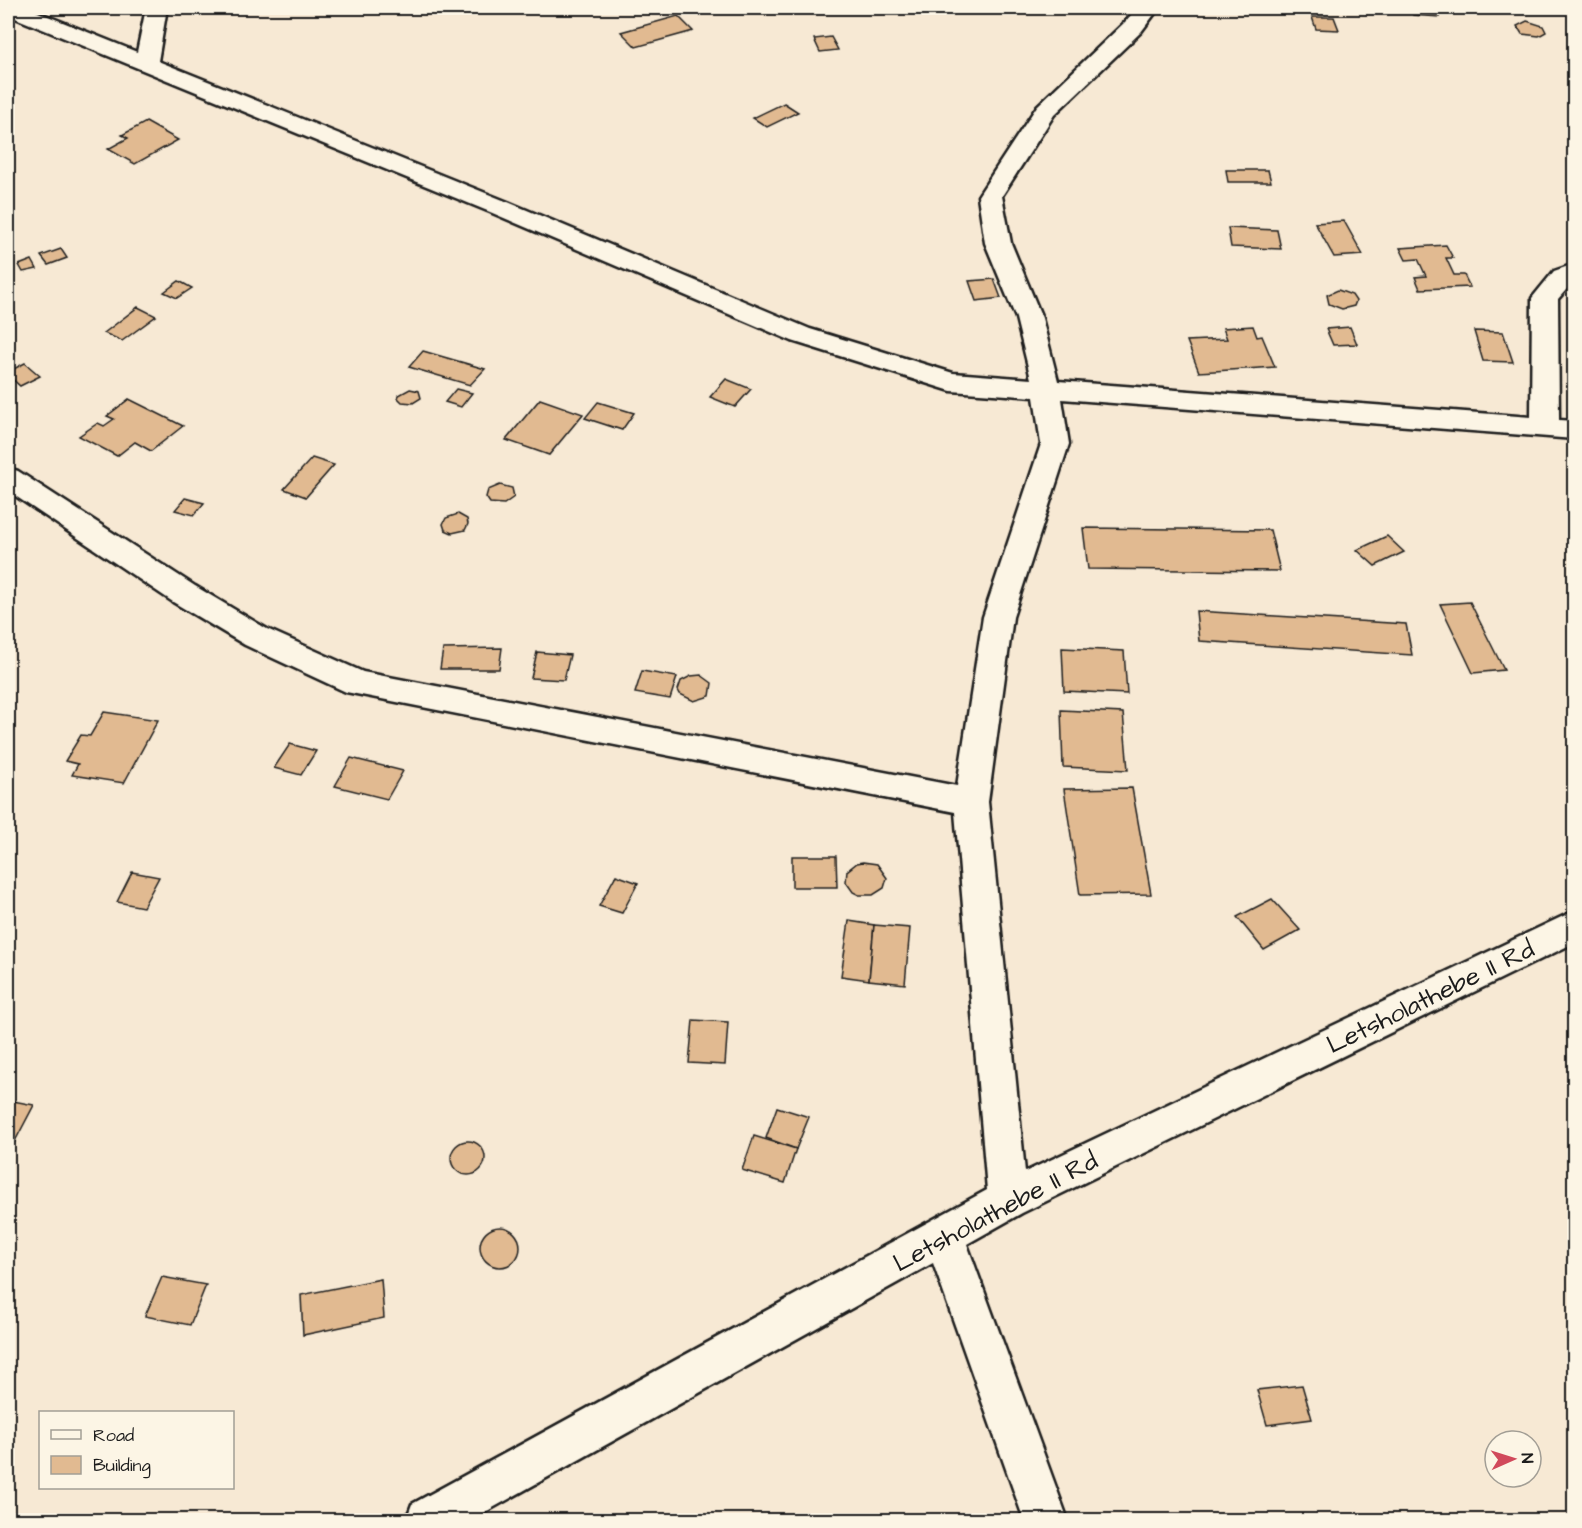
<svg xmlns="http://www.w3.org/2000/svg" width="1582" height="1528" viewBox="0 0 1582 1528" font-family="'Architects Daughter',sans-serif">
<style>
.building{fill:#e1ba91;stroke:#1c1c1c;stroke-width:1.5}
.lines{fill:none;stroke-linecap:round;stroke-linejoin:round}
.minor-casing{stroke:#1c1c1c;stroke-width:5}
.minor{fill:#fcf5e5;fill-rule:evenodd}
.labels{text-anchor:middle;stroke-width:6;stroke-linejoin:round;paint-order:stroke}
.near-street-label{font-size:26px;fill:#1c1c1c;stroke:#fcf5e5}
</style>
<rect width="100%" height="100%" fill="#f7e9d4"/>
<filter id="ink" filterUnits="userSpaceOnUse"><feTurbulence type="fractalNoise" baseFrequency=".0167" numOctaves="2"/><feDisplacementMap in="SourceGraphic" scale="12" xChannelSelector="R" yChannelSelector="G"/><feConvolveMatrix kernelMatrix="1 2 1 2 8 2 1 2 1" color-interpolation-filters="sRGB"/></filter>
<g filter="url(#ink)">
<g class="building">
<path d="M1413 8H1438L1439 17 1413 15Z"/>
<path d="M678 16 693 31 636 47 621 32Z"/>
<path d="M1312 17H1334L1339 30 1316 29Z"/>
<path d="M1527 21 1543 26 1546 32 1539 36 1522 34 1517 26Z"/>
<path d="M831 37 838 50 820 52 814 39Z"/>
<path d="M784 103 798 112 767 127 753 118Z"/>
<path d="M146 122 178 140 135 164 108 149 128 138 122 135Z"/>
<path d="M1226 170H1268L1271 182H1228Z"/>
<path d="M1344 221 1363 255 1334 257 1315 223Z"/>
<path d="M1228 228 1277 230 1281 249 1231 247Z"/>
<path d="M1446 245 1453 258H1446L1454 275H1464L1470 287 1420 289 1415 277 1426 276 1418 259 1406 260 1400 248Z"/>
<path d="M61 249 67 258 48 265 41 256Z"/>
<path d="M32 260 37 269 23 272 19 265Z"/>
<path d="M994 279 1001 298 976 301 969 281Z"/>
<path d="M179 281 192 288 177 298 164 292Z"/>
<path d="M1338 290 1352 295 1356 301 1354 306 1342 309 1329 304 1327 295Z"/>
<path d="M138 307 156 316 122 341 104 333Z"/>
<path d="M1253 326 1257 337 1262 336 1275 367 1199 372 1187 341 1227 339 1223 328Z"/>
<path d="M1350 327 1357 344 1333 345 1326 329Z"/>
<path d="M1474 331 1503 332 1513 362 1483 361Z"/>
<path d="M423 351 485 369 470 385 409 367Z"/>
<path d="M25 363 40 376 20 386 8 375V372Z"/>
<path d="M726 379 751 389 735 407 710 397Z"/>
<path d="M410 389 419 391 421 398 413 403 402 402 398 398 399 395Z"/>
<path d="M456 389 472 393 461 407 445 402Z"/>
<path d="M129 399 183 426 151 451 135 442 117 456 79 436 98 423 104 426 114 419 107 416Z"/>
<path d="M540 399 583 414 549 455 506 440Z"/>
<path d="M598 402 634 413 622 430 585 418Z"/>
<path d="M312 458 334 465 306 497 284 489Z"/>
<path d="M500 485 512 488 514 497 504 504 490 503 486 497 488 490Z"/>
<path d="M185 498 204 503 194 515 175 510Z"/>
<path d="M458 514 467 519 468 524 465 530 452 533 445 530 443 524 446 518Z"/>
<path d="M1083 528 1270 530 1280 571 1088 569Z"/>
<path d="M1387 536 1404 552 1375 566 1357 550Z"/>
<path d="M1470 602 1504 670 1473 673 1440 604Z"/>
<path d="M1196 611 1406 624 1412 655 1199 641Z"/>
<path d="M502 648 499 669H440L443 649Z"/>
<path d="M1062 648 1124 651 1127 694 1064 691Z"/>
<path d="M537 652 570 655 564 680 531 678Z"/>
<path d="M642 671 677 677 670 699 635 693Z"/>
<path d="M701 675 712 683 710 696 694 701 680 694 678 690 681 681 691 676Z"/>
<path d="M1061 710 1123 713 1128 770 1063 767Z"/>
<path d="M104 712 158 720 124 783 72 775 78 764 65 761 81 735 90 736Z"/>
<path d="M290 744 316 751 301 775 274 768Z"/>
<path d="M351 758 403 771 387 799 335 786Z"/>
<path d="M1132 788 1151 894 1080 895 1064 789Z"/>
<path d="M792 856H836L837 887H792Z"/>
<path d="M863 862 877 864 887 878 884 888 873 895H859L853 892 846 882 847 871 857 863Z"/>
<path d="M132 872 159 877 143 907 117 902Z"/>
<path d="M616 875 638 883 622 913 599 906Z"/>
<path d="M1272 899 1300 930 1264 950 1237 917Z"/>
<path d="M849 921 874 925 869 980 841 976Z"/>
<path d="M874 925 910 928 905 984 869 980Z"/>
<path d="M693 1020 728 1022 725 1065 689 1063Z"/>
<path d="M8 1100 34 1105 13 1145H8Z"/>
<path d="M777 1107 809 1117 796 1149 766 1138Z"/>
<path d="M754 1136 796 1149 785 1183 742 1170Z"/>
<circle cx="468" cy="1158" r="17"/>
<circle cx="500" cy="1247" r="20"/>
<path d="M162 1277 206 1285 190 1325 145 1316Z"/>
<path d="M381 1279 384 1318 303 1335 301 1295Z"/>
<path d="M1302 1385 1312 1419 1267 1425 1257 1390Z"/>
</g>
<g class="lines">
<defs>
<path id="minor" d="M8 8H28L137 52 146 8H167L158 61 508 202 810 329 953 373 1031 379 1016 318 985 243 978 196 1037 106 1125 22 1137 8H1159L1141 32 1054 115 1002 196 1011 243 1042 318 1058 381 1531 417 1532 298 1554 271 1574 264V281L1558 299 1559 420 1574 421V439L1062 399 1069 444 1013 617 988 802 1025 1172 1574 911V943L1022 1213 967 1244 1068 1520H1024L933 1263 471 1520H406L412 1504 987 1190 955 812 346 692 245 645 173 602 8 491V468L18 471 195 586 267 629 363 672 957 786 983 617 1041 444 1034 397 951 391 792 341 490 212 8 15Z"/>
</defs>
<use href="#minor" class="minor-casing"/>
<use href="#minor" class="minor"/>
</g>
</g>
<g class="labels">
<g class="near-street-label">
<text transform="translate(1430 996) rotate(-26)" y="9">Letsholathebe II Rd</text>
<text transform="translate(995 1211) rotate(-28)" y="9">Letsholathebe II Rd</text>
</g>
</g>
<rect width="1582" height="1528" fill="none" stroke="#fcf5e5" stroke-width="30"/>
<rect x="15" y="15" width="1552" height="1498" fill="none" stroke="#1c1c1c" stroke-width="2" filter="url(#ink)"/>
<rect x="39" y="1411" width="195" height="78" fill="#fcf5e5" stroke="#a29e95" stroke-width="1.5"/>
<rect x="51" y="1430" width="30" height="9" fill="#fcf5e5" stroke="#a29e95" stroke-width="1.5"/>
<text x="93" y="1441" font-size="18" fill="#1c1c1c">Road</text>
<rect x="51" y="1456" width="30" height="18" fill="#e1ba91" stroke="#a29e95" stroke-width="1.5"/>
<text x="93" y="1471" font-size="18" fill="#1c1c1c">Building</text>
<g transform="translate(1513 1459) rotate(87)"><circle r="28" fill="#fcf5e5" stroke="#a29e95" stroke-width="1.5"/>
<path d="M0-4.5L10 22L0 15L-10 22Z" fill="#d1495b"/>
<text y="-9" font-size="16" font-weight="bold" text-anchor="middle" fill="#1c1c1c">N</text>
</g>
</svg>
